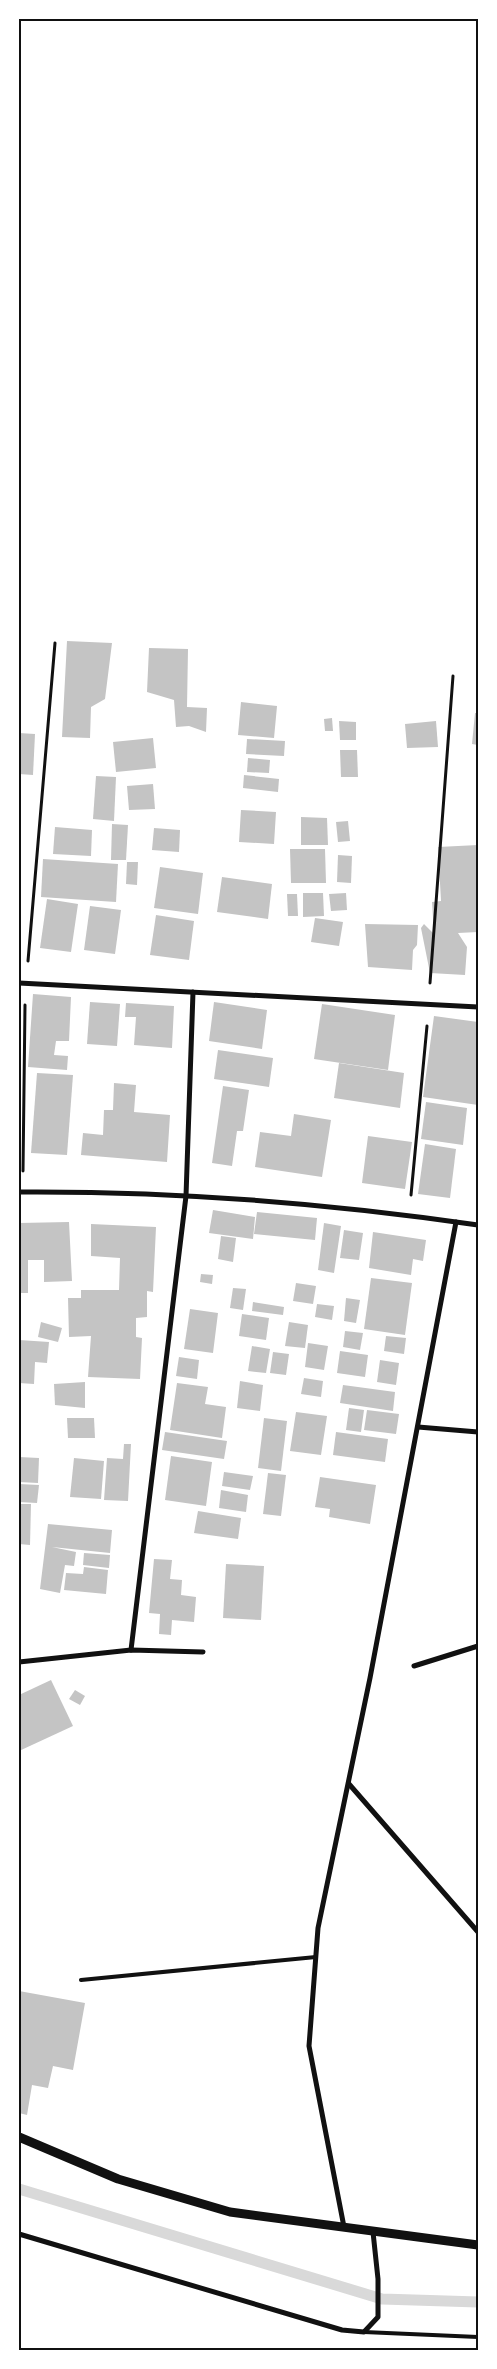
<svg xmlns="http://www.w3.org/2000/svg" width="497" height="2369" viewBox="0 0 497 2369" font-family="'Fira Sans Condensed',sans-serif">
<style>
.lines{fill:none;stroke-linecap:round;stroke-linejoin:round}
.stream{stroke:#d9d9d9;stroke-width:11}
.building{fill:#c4c4c4}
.path{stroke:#111;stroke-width:3}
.service{stroke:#111;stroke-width:4}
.minor{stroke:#111;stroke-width:5}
.tertiary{stroke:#111;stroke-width:9}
.neatline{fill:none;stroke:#111;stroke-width:2}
</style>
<rect width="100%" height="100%" fill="#fff"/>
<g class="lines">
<path class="stream" d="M19 2189 382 2299 478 2302"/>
</g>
<g class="building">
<path d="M67 641 112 643 105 699 91 707 90 738 62 737Z"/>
<path d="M149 648 188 649 187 707 207 708 206 732 189 726 176 727 174 700 147 692Z"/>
<path d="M241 702 277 706 274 738 238 735Z"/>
<path d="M475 713H478V745L472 744Z"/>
<path d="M332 718 333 731H325L324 719Z"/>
<path d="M339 721 356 722V740H340Z"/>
<path d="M436 721 438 747 407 748 405 724Z"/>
<path d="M19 733 35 734 33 775 19 774Z"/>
<path d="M153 738 156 768 116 772 113 742Z"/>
<path d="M247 739 285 741 284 756 246 754Z"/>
<path d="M340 750H357L358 777H341Z"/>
<path d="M248 758 270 760 269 773 247 772Z"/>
<path d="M244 775 279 779 278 792 243 788Z"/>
<path d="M96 776 116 777 114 821 93 819Z"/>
<path d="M153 784 155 809 129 810 127 786Z"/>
<path d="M241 810 276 812 274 844 239 842Z"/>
<path d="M301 817 327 818 328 845H301Z"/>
<path d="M348 821 350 841 338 842 336 822Z"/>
<path d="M112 824 128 825 126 860H111Z"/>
<path d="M55 827 92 830 91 856 53 854Z"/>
<path d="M154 828 180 830 179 852 152 850Z"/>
<path d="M478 845V932L458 933 467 947 465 975 430 973 421 928 424 924 434 934 432 902 441 901 438 847Z"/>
<path d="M290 849H325L326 883H291Z"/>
<path d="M338 855 352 856 351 883 337 882Z"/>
<path d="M43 859 118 864 116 902 41 897Z"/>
<path d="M127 862H138L137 885 126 884Z"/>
<path d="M160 867 203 873 198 914 154 908Z"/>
<path d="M222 877 272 884 268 919 217 912Z"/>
<path d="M303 893H323L324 916 303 917Z"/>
<path d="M346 893 347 910 331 911 329 894Z"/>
<path d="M287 894H297L298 916H288Z"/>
<path d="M47 899 78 904 71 952 40 948Z"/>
<path d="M90 906 121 910 115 954 84 950Z"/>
<path d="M156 915 194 921 189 960 150 955Z"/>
<path d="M315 918 343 922 339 946 311 942Z"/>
<path d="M365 924 418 925 417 945 413 950 412 970 368 967Z"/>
<path d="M33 994 71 997 69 1041H56L54 1055 68 1056 67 1070 28 1067Z"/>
<path d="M90 1002 120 1004 117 1046 87 1044Z"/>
<path d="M214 1002 267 1010 262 1049 209 1041Z"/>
<path d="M126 1003 174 1006 172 1048 134 1045 136 1017H125Z"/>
<path d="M322 1004 395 1015 388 1070 314 1059Z"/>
<path d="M434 1016 478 1022 476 1065 478 1066V1105L423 1097Z"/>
<path d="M218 1050 273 1058 269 1087 214 1079Z"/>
<path d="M339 1063 404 1073 400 1108 334 1098Z"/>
<path d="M37 1073 73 1075 67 1155 31 1153Z"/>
<path d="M114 1083 136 1085 134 1112 170 1115 167 1162 81 1155 83 1133 103 1135 104 1110H113Z"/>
<path d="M223 1086 249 1090 243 1131H237L232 1166 212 1163Z"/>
<path d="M426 1102 467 1108 463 1145 421 1139Z"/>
<path d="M294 1114 331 1120 322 1177 255 1167 260 1132 291 1136Z"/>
<path d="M368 1136 412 1142 405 1189 362 1183Z"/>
<path d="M425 1144 456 1149 450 1198 418 1194Z"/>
<path d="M213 1210 255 1217 253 1239 209 1233Z"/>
<path d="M257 1212 317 1218 315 1240 254 1234Z"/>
<path d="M69 1222 72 1281 44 1282V1260H28V1293H19V1223Z"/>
<path d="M324 1223 341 1226 334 1273 318 1270Z"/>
<path d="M91 1224 156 1227 153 1292 147 1291V1317L136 1318V1337L142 1338 140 1379 88 1377 91 1336 69 1337 68 1298H81V1290H119L120 1258 91 1256Z"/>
<path d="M344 1230 363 1233 359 1260 340 1258Z"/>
<path d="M373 1232 426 1240 423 1261 413 1259 411 1275 369 1268Z"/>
<path d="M221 1236 236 1238 233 1262 218 1259Z"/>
<path d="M201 1274 213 1275 212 1284 200 1282Z"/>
<path d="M371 1278 412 1283 405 1335 364 1329Z"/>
<path d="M296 1283 316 1286 313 1304 293 1301Z"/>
<path d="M233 1288 246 1289 243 1310 230 1308Z"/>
<path d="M346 1298 360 1300 356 1323 344 1321Z"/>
<path d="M253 1302 284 1307 283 1315 252 1311Z"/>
<path d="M317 1304 334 1306 332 1320 315 1317Z"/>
<path d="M190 1309 218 1313 213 1353 184 1349Z"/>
<path d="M242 1314 269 1318 266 1340 239 1336Z"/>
<path d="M41 1322 62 1328 58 1342 38 1337Z"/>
<path d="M289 1322 308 1325 305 1348 285 1346Z"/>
<path d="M345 1331 363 1333 360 1350 343 1347Z"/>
<path d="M386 1336 406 1338 404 1354 384 1351Z"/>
<path d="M19 1340 49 1342 47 1363 35 1362 34 1384 19 1383Z"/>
<path d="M308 1343 328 1346 324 1370 305 1367Z"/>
<path d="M252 1346 270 1349 266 1373 248 1371Z"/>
<path d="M340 1351 368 1355 365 1377 337 1373Z"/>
<path d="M273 1352 289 1354 286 1375 270 1373Z"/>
<path d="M179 1357 199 1360 197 1379 176 1376Z"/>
<path d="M380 1360 399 1363 396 1385 377 1382Z"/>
<path d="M304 1378 323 1381 321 1397 301 1394Z"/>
<path d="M240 1381 263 1385 260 1411 237 1408Z"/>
<path d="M85 1382V1408L55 1405 54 1384Z"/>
<path d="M177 1383 208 1387 205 1404 226 1407 222 1438 170 1430Z"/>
<path d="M343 1385 395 1392 393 1411 340 1403Z"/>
<path d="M349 1408 364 1410 361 1432 346 1430Z"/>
<path d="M367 1410 399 1414 396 1434 364 1430Z"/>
<path d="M296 1412 327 1416 321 1455 290 1451Z"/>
<path d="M67 1418H94L95 1438H68Z"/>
<path d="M264 1418 287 1421 281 1471 258 1468Z"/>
<path d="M165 1432 227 1441 224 1459 162 1450Z"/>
<path d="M336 1432 388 1439 385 1462 333 1455Z"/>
<path d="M124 1444H131L128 1501 104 1500 107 1458 123 1459Z"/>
<path d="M171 1456 212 1462 206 1506 165 1500Z"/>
<path d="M19 1457 39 1458 38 1483 19 1482Z"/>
<path d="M74 1458 104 1461 101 1499 70 1497Z"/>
<path d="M224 1472 253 1476 250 1490 222 1486Z"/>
<path d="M268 1473 286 1475 281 1516 263 1514Z"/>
<path d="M320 1477 376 1485 370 1524 329 1517 330 1509 315 1507Z"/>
<path d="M19 1484 39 1485 37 1503 19 1502Z"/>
<path d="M221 1490 248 1495 246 1512 219 1508Z"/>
<path d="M19 1504H31L30 1545 19 1544Z"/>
<path d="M198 1511 241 1518 238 1539 194 1533Z"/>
<path d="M48 1524 112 1530 110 1553 52 1547 76 1552 74 1566 65 1565 60 1593 40 1589Z"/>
<path d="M84 1553 110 1555 109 1568 83 1565Z"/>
<path d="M154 1559 172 1560 170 1579 182 1580 181 1595 196 1597 194 1622 172 1620 171 1635 159 1634 160 1614 149 1613Z"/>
<path d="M226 1564 264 1566 261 1620 223 1618Z"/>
<path d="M84 1567 108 1570 106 1594 64 1590 66 1573 83 1574Z"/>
<path d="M51 1680 73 1726 19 1751V1695Z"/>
<path d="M75 1690 85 1696 80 1705 69 1699Z"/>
<path d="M19 1991 85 2003 73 2070 53 2066 48 2088 32 2085 27 2115 19 2113Z"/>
</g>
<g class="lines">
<g class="path">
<path d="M28 961 55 643"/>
<path d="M430 983 453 676"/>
<path d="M23 1171 25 1005"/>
<path d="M411 1195 427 1026"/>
</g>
<g class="service">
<path d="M81 1980 316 1957"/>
<path d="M364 2332 478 2337"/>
</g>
<g class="minor">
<path d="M19 983 478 1007"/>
<path d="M19 1192C172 1191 327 1203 478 1225"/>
<path d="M418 1427 478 1432"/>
<path d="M131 1650 186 1196 193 992"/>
<path d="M19 1662 131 1650 203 1652"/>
<path d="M414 1666 478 1646"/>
<path d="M349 1784 478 1932"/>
<path d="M344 2227 309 2046 318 1928 370 1678 456 1222"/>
<path d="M19 2234 342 2330 364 2332 378 2317V2279L373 2232"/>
</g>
<path class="tertiary" d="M19 2137 118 2179 230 2212 478 2245"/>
</g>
<rect width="497" height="2369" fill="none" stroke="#ffffff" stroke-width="40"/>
<rect x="20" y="20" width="457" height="2329" class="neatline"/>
</svg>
